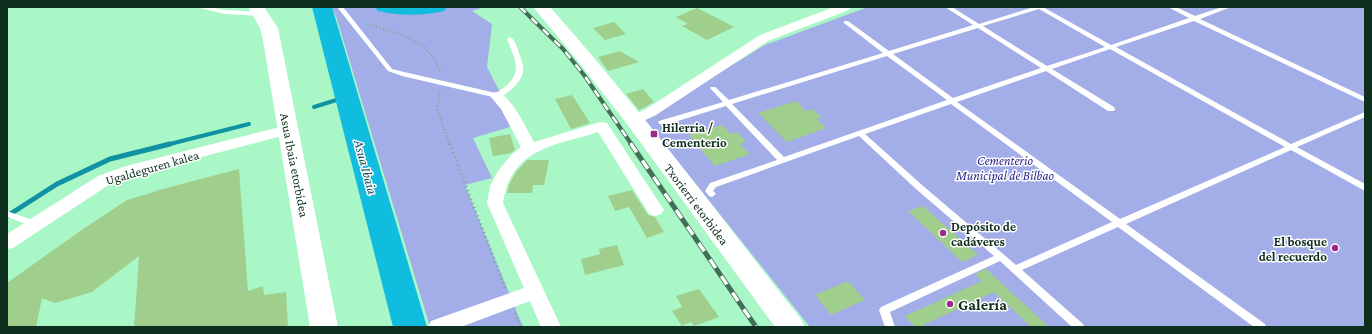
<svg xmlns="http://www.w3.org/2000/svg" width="1372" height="334" viewBox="0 0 1372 334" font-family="'Crimson Pro',serif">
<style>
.green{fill:#a3ade8}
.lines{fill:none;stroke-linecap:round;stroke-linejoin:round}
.stream-far1{stroke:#1092a4;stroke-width:4}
.stream{stroke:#1092a4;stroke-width:5}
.river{fill:#11bdde;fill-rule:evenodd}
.building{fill:#a0ce8c}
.path-far1{stroke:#6fad88;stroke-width:2;stroke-dasharray:1 2.5;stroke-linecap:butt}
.path{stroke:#6fad88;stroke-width:3;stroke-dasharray:1 3.5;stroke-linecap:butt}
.lane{fill:#fff;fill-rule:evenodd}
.street{fill:#fff;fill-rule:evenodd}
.secondary{fill:#fff;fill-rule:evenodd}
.rail-far1-casing{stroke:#417055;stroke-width:4}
.rail-casing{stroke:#417055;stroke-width:5}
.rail-far1{stroke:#fff;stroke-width:2.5;stroke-dasharray:8;stroke-linecap:butt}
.rail{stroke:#fff;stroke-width:3.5;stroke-dasharray:10;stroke-linecap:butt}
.poi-dot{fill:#9d2a87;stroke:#fff;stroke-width:1.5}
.labels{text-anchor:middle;stroke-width:3;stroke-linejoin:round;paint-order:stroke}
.poi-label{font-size:13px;font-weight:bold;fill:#0e2f1d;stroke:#fff;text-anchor:start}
.park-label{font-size:13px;font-style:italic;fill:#2e2a8e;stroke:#fff}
.street-label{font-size:13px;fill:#0e2f1d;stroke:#fff}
.water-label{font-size:14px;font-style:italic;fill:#155260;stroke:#fff}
.near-poi-label{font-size:16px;font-weight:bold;fill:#0e2f1d;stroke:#fff;text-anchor:start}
</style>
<rect width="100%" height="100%" fill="#a9f7c7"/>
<g class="green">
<path d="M331 7H484L472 11 492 24 487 67 517 125 473 138 492 178 465 185 523 327H430L336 16Z"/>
<path d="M868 7H1365V327H810L644 119 765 45Z"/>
</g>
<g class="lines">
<g class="stream-far1">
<path d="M314 107 346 97"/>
<path d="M166 145 249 124"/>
</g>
<path class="stream" d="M7 216 57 184 110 159 170 144"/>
<g class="river">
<path d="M312 7H332L427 327H393Z"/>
<path d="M375 7H447L444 11C423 16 399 16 378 11Z"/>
</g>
</g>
<g class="building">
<path d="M697 8 717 18 734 27 707 40 682 26 688 24 676 17Z"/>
<path d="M614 22 626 34 605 40 593 28Z"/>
<path d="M620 51 639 62 608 71 598 57Z"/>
<path d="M643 89 654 102 639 110 626 94Z"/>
<path d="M572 95 590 123 571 129 555 99Z"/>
<path d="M796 101 806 111 812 109 822 118 816 119 826 128 787 142 758 113Z"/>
<path d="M722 125 731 134 737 132 746 142 740 144 750 154 715 166 689 135Z"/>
<path d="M510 134 515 150 511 153 493 156 489 138Z"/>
<path d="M527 160H549L544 185H533L532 193H507L509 185 516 172Z"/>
<path d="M239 169 248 291 263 286 264 295 286 292 288 327H134L139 256 92 292 55 303 42 298 36 327H7V283L86 227 127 200 154 192 155 191Z"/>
<path d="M632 190 648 215 655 217 664 232 647 238 629 207 615 211 608 196Z"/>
<path d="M923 206 978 255 962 262 908 211Z"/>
<path d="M617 245 624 265 585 275 581 259 600 254 599 249Z"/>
<path d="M986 269 1049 327H1031L994 292 919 327H915L905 316 982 281 975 274Z"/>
<path d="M848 281 865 300 831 315 815 295Z"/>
<path d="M699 289 719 317 694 326 691 322 682 326 672 311 682 307 676 296Z"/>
</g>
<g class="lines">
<g class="path-far1">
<path d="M366 24C398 33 429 39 441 73"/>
<path d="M440 92 437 109 450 145"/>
</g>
<g class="path">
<path d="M450 144 505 288"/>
<path d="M515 313 521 327"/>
</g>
<g class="lane">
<path d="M199 7H210L225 10 261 12 264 14 261 16 225 14 200 8Z"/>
<path d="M337 7H343L392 69 404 72 496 93C523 76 518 66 507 39L510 37C515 39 516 45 518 50 520 57 524 64 523 72 521 83 507 95 497 98L402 76 388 71Z"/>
<path d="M945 7H952L979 24 1034 7H1043L1111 45 1189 18 1168 7H1176L1195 16 1222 7H1231L1200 19 1365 97V102L1194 21 1116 47 1291 144 1365 112V117L1297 147 1365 184V191L1291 150 1126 224 1265 324 1266 327H1254L1118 227 1022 270 1083 324 1084 327H1072L1000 261 890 312 895 327H885L879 310 881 307 994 256 916 189 859 136 716 187 713 191 716 194 712 197 709 196 705 191 710 183 777 160 726 106 665 125H662L658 123 659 121 723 102 711 89 710 88 711 87H715L729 100 883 53 844 23V21H848L889 51 973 25ZM1039 9 1105 47 1047 66 983 26ZM978 28 1041 68 953 98 893 54ZM1110 49 1285 147 1120 219 957 102 1046 71 1108 111H1114L1115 109 1114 107 1052 69ZM887 56 947 100 784 157 732 104ZM951 104 1112 222 1016 265 922 185 865 134Z"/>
<path d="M7 211 38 222 39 224 38 226 35 227 7 217Z"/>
</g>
<g class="street">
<path d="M834 7H851L849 10 768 41 656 115 639 123 634 124 629 123 627 120 629 117 646 109 760 35Z"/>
<path d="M497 92C512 96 526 128 534 142L597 123 602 122 607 123 664 210 661 214 655 216 649 214 598 132C554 146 511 148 503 203L561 327H541L530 301 461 327H428L431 321 524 288 487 203 490 186 498 171 511 155 521 147 501 109 490 96 492 93Z"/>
<path d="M288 125 293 127 296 130 293 133 137 174 110 184 13 248 7 249V234L98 176 126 166Z"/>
</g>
<g class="secondary">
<path d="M248 7H264L278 28 338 327H310L263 40 260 28Z"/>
<path d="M533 7H550C639 107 718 214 801 319L805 327H775L627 124 569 50Z"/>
</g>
<defs>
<path id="rail-far1" d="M520 7 563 49 584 75 632 145"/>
<path id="rail" d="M631 144 756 327"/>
</defs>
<use href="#rail-far1" class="rail-far1-casing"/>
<use href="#rail" class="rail-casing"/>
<use href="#rail-far1" class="rail-far1"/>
<use href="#rail" class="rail"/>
</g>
<g class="poi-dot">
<rect x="650" y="130" width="8" height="8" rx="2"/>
<circle cx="943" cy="233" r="4"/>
<circle cx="1335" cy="248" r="4"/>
<circle cx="950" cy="304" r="4"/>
</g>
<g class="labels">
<g class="poi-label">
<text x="662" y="132">Hilerria /<tspan x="662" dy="15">Cementerio</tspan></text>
<text x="951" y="231">Depósito de<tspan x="951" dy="15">cadáveres</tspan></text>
<text x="1327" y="246" text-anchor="end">El bosque<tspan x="1327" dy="15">del recuerdo</tspan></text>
</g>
<g class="park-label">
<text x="1005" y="165">Cementerio<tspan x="1005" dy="15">Municipal de Bilbao</tspan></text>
</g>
<g class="street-label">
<text transform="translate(295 165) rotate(79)" y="5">Asua Ibaia etorbidea</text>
<text transform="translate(152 167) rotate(-16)" y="5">Ugaldeguren kalea</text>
<text transform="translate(697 204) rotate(53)" y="5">Txorierri etorbidea</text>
</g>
<g class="water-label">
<text transform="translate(366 167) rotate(75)" y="5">Asua Ibaia</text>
</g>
<g class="near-poi-label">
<text x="958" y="310">Galería</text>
</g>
</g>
<rect width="1372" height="334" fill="none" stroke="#0e2f1d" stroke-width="16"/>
</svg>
